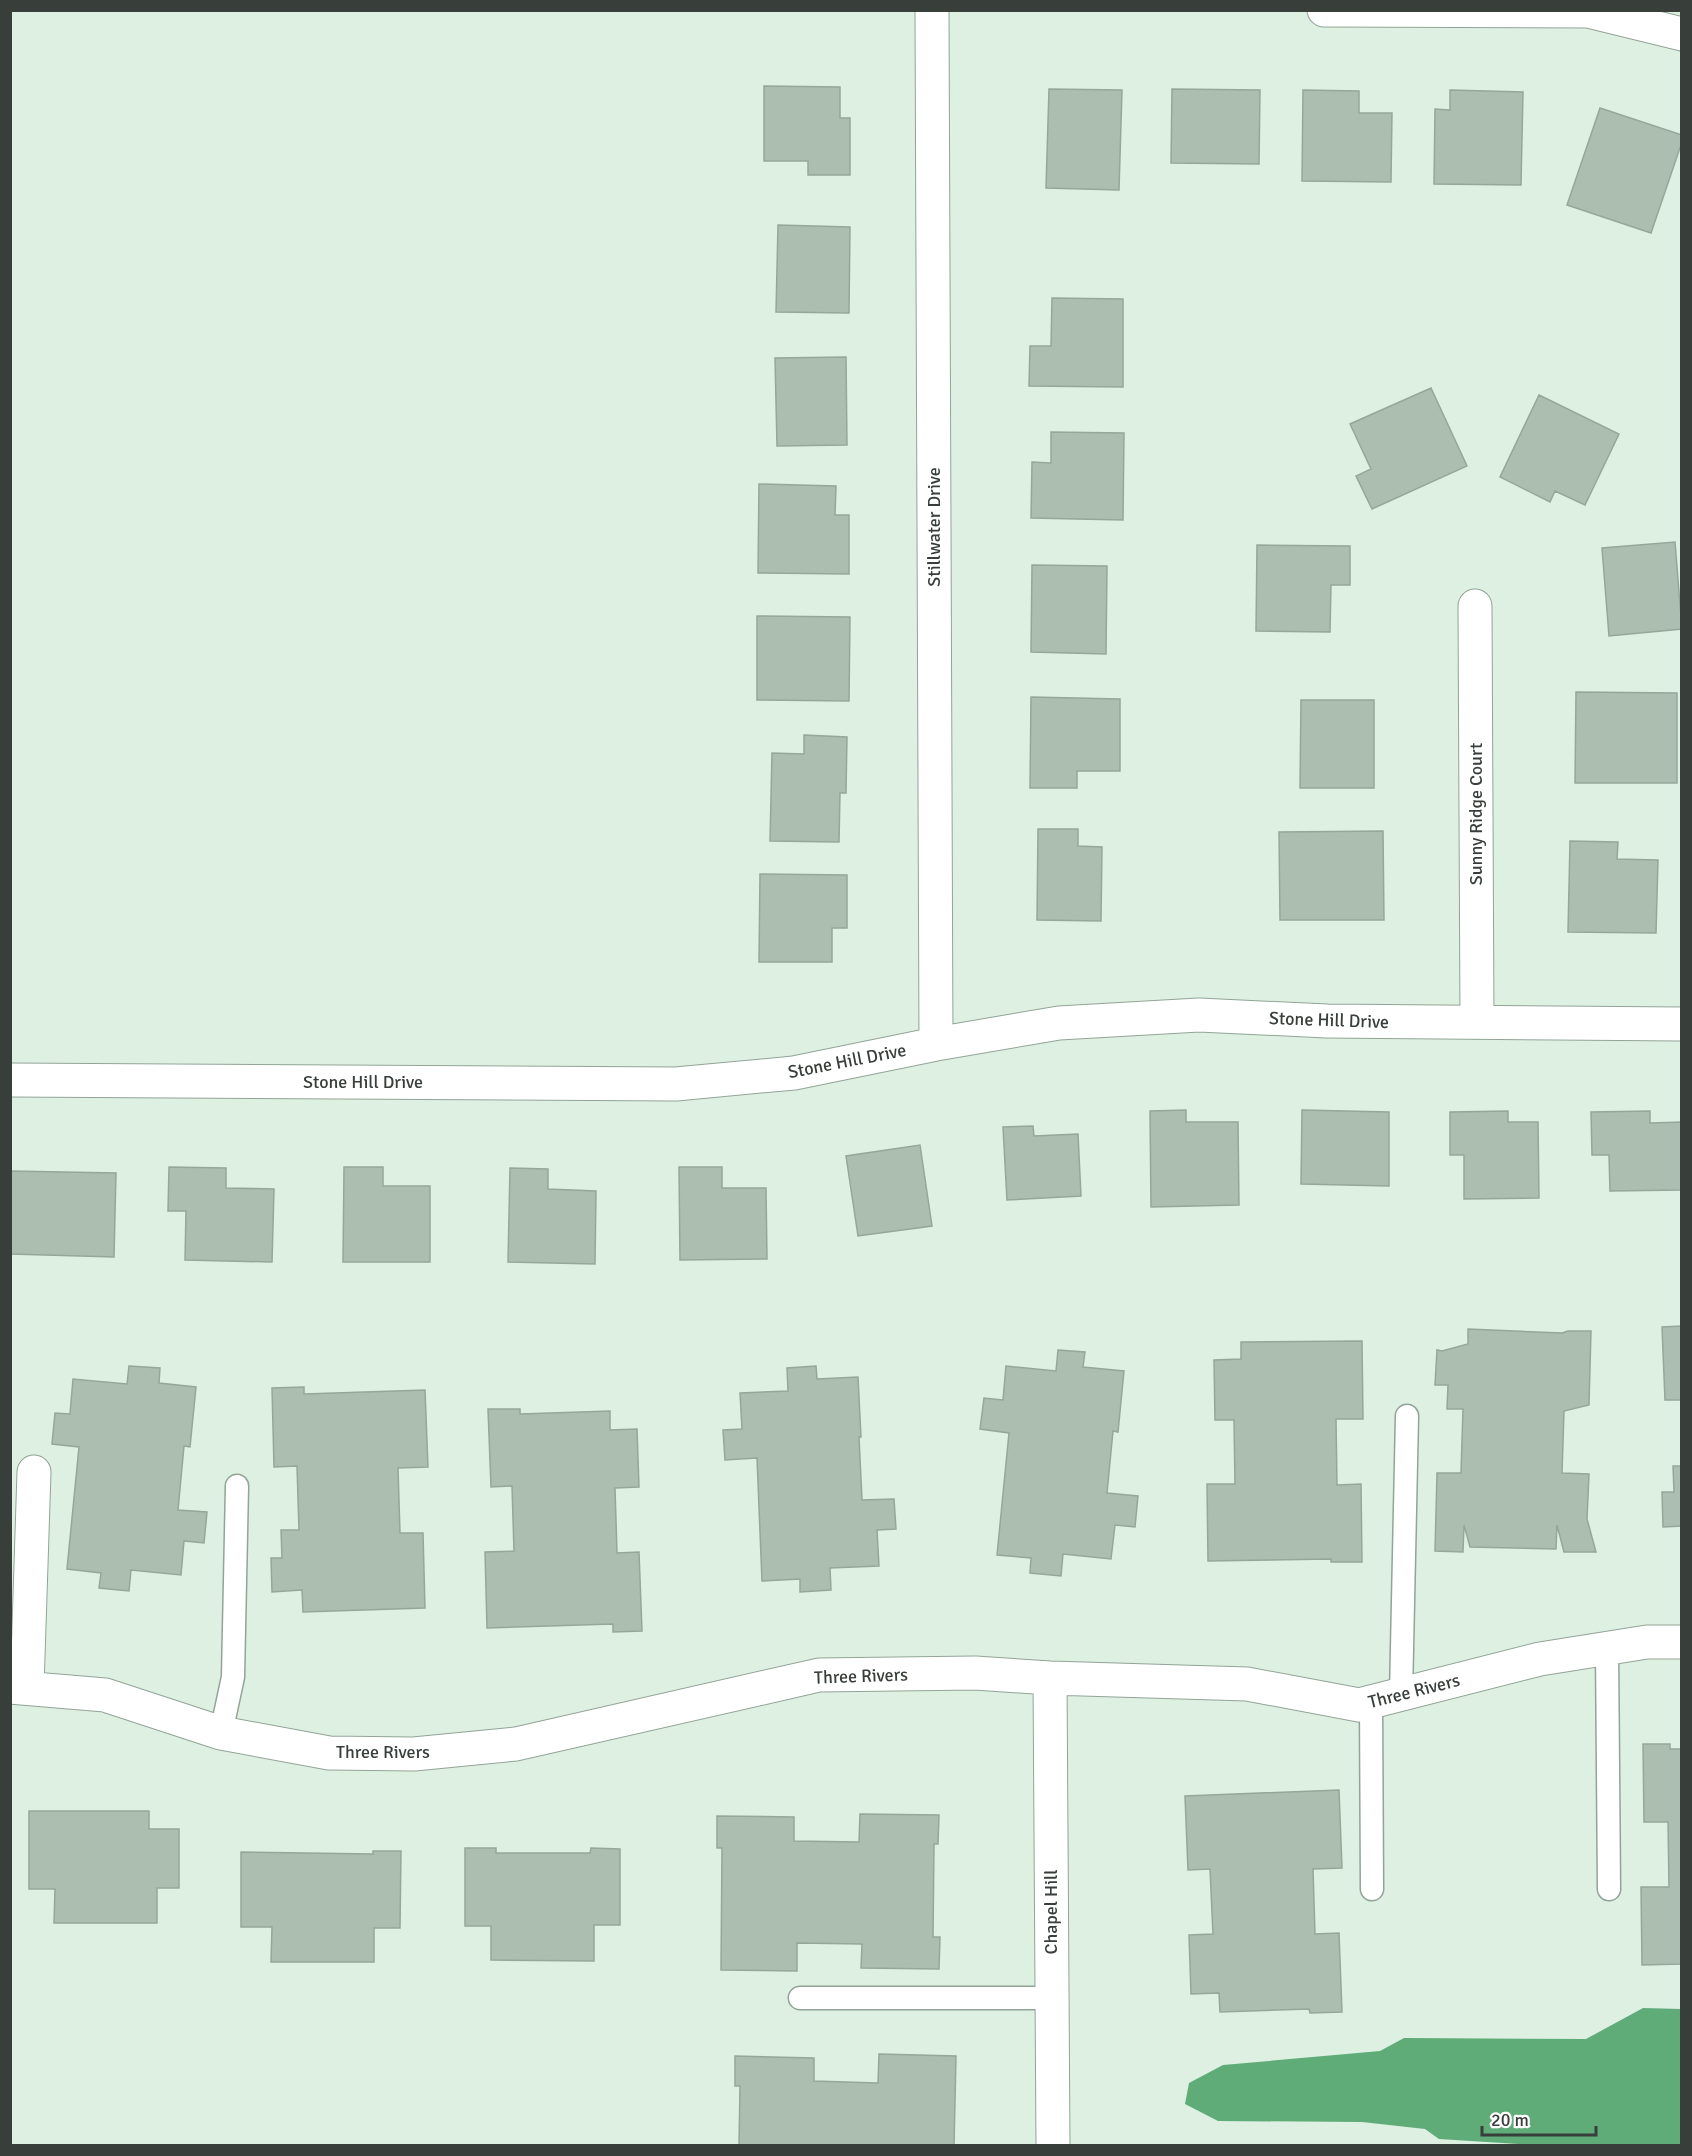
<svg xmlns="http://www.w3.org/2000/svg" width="1692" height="2156" viewBox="0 0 1692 2156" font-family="Signika,sans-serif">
  <rect width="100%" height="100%" fill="#ddf0e2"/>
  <path fill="#5fac79" d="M1643,2008L1681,2009V2145H1535L1439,2139L1425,2129L1362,2122L1218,2121L1185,2104L1189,2083L1223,2065L1380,2051L1404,2038L1586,2039Z"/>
  <path fill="#acbeb0" stroke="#95a79a" stroke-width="1.5" d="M764,86L840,87V118H850V175H808V161H764Z
    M1049,89L1122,90L1119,190L1046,188Z
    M1172,89L1260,90L1259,164L1171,163Z
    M1303,90L1359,91V113H1392L1391,182L1302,181Z
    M1450,90L1523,92L1521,185L1434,184L1435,109L1450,110Z
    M1600,108L1682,135V142L1651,233L1567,205Z
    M778,225L850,227L849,313L776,312Z
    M1052,298L1123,299V387L1029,386L1030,346H1051Z
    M846,357L847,445L777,446L775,358Z
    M1431,388L1467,466L1372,509L1356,476L1371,469L1350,424Z
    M1539,395L1619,434L1585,505L1555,491L1550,502L1500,477Z
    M1051,432L1124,433L1123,520L1031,518L1032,462L1051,463Z
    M759,484L836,486L835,515H849V574L758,573Z
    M1675,542L1682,629L1609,636L1602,548Z
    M1257,545L1350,546V585H1331L1330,632L1256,631Z
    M1032,565L1107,566L1106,654L1031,652Z
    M757,616L850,617L849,701L757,700Z
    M1576,692L1677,693V783H1575Z
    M1031,697L1120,699V771H1077V788H1030Z
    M1301,700H1374V788H1300Z
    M804,735L847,737L846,793H840L839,842L770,841L772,753L804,754Z
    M1038,829H1078V846L1102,847L1101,921L1037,920Z
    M1383,831L1384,920H1280L1279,832Z
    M1570,841L1618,842L1617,859L1658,860L1656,933L1568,932Z
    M760,874L847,875V928H832V962H759Z
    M1186,1110V1122H1238L1239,1205L1151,1207L1150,1111Z
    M1302,1110L1389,1112V1186L1301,1184Z
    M1508,1111V1122H1538L1539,1198L1464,1199V1155H1450V1112Z
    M1650,1111V1123L1682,1122V1190L1610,1191L1609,1155H1592L1591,1112Z
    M1033,1126L1034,1136L1078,1134L1081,1196L1007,1200L1003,1127Z
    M920,1145L932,1226L858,1236L846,1156Z
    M169,1167L226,1168V1188L274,1189L272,1262L185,1260L186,1211H168Z
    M344,1167H383V1186H430V1262H343Z
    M679,1167H722V1188H766L767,1259L680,1260Z
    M510,1168L548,1169V1189L596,1191L595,1264L508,1262Z
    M10,1171L116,1173L114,1257L10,1254Z
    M1682,1326V1400H1665L1662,1327Z
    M1468,1329L1562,1333L1568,1331H1591L1589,1405L1564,1411L1562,1473L1589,1474L1587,1519L1596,1552H1564L1557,1525L1556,1549L1470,1547L1464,1525L1463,1552L1435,1551L1437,1473H1461L1463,1409H1447L1448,1385H1435L1437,1350L1442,1351L1468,1344Z
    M1362,1341L1363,1419H1336L1337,1485L1361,1484L1362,1562H1331V1559L1208,1561L1207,1484H1235L1234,1420H1215L1214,1360L1241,1359V1342Z
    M1058,1350L1085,1352L1083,1367L1124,1371L1118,1432L1113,1431L1107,1493L1138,1496L1135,1527L1115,1525L1111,1559L1063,1554L1061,1576L1030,1573L1031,1558L997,1555L1009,1433L980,1429L984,1398L1003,1400L1006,1366L1056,1371Z
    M129,1366L160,1368L159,1383L196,1387L190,1447L184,1446L178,1510L207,1512L204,1543L184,1541L181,1575L131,1570L129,1591L99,1588L101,1573L67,1569L79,1447L52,1444L55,1413L70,1414L73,1379L127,1384Z
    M816,1366L817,1379L858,1377L861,1437H859L862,1500L894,1499L896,1529L877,1530L879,1566L830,1568L831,1590L800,1592V1579L762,1581L757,1458L725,1460L723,1430L742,1429L740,1393L788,1391L787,1368Z
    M304,1387V1394L425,1390L428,1467L398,1468L400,1533H423L425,1608L303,1612L302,1590L272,1592L271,1558H282L281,1530H299L297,1466L274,1467L272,1388Z
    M488,1409H520V1414L610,1411V1430L637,1429L639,1487L615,1488L617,1553L639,1552L642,1631L613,1632V1624L487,1628L485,1552L514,1551L512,1486L491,1487Z
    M1673,1466H1682V1526L1663,1527L1662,1492H1674Z
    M1643,1744H1670V1749H1682V1964L1642,1965L1641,1887H1669L1668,1822H1644Z
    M1339,1790L1342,1868L1313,1869L1315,1934L1339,1933L1342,2012L1310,2013L1309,2009L1220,2012L1219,1993L1191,1994L1189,1935L1213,1934L1210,1869L1188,1870L1185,1796Z
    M29,1811H149V1829H179V1888H157V1923H54L55,1889H29Z
    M860,1814L939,1815L938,1844H934L933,1937H940L939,1969L861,1968L862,1944L797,1943V1971L721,1970L722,1848H717V1816L794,1817V1841L859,1842Z
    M465,1848H496V1853H590L591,1848L620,1849V1925H594V1961L491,1960V1926H465Z
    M373,1851H401L400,1928H374V1962H271L272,1927H241V1852L373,1854Z
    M879,2054L956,2056L954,2146H739L740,2086H735V2056L814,2058V2081L878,2083Z"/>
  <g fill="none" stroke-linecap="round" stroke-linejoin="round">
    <g stroke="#92a497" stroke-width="25">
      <path id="service" d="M1607,1648L1609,1889
        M1401,1695L1407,1416
        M1371,1702L1372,1889
        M221,1733L233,1677L237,1486
        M800,1998H1052"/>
    </g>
    <g stroke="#92a497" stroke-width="35">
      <path id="minor" d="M932,10L936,1044
        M1324,10L1588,11L1682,34
        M1475,606L1477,1022
        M10,1080L676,1084L794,1073L936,1044L1059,1023L1199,1015L1327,1021L1682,1024
        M1050,1678L1053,2146
        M10,1687L105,1695L221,1733L329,1753L414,1754L516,1744L819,1675L975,1673L1050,1678L1247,1684L1359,1705L1540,1659L1647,1642H1682
        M27,1688L34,1472"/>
    </g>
    <use href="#service" stroke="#fff" stroke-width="22"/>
    <use href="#minor" stroke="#fff" stroke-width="33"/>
  </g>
  <g text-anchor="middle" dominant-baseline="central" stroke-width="4.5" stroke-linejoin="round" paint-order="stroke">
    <g font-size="18" fill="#383f3a" stroke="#fff">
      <text transform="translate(934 527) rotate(-90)">Stillwater Drive</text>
      <text transform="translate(1476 814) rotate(-90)">Sunny Ridge Court</text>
      <text transform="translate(1329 1020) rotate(2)">Stone Hill Drive</text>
      <text transform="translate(847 1061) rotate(-11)">Stone Hill Drive</text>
      <text x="363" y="1082">Stone Hill Drive</text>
      <text transform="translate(861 1676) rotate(-2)">Three Rivers</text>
      <text transform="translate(1414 1691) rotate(-14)">Three Rivers</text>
      <text x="383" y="1752">Three Rivers</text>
      <text transform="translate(1051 1912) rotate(-90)">Chapel Hill</text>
    </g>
  </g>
  <rect width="1692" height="2156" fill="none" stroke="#383f3a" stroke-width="24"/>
  <path d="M1482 2126v9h114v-9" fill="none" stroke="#383f3a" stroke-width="3"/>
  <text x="1491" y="2126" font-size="18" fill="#383f3a" stroke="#ffffff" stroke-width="4.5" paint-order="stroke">20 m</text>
</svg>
